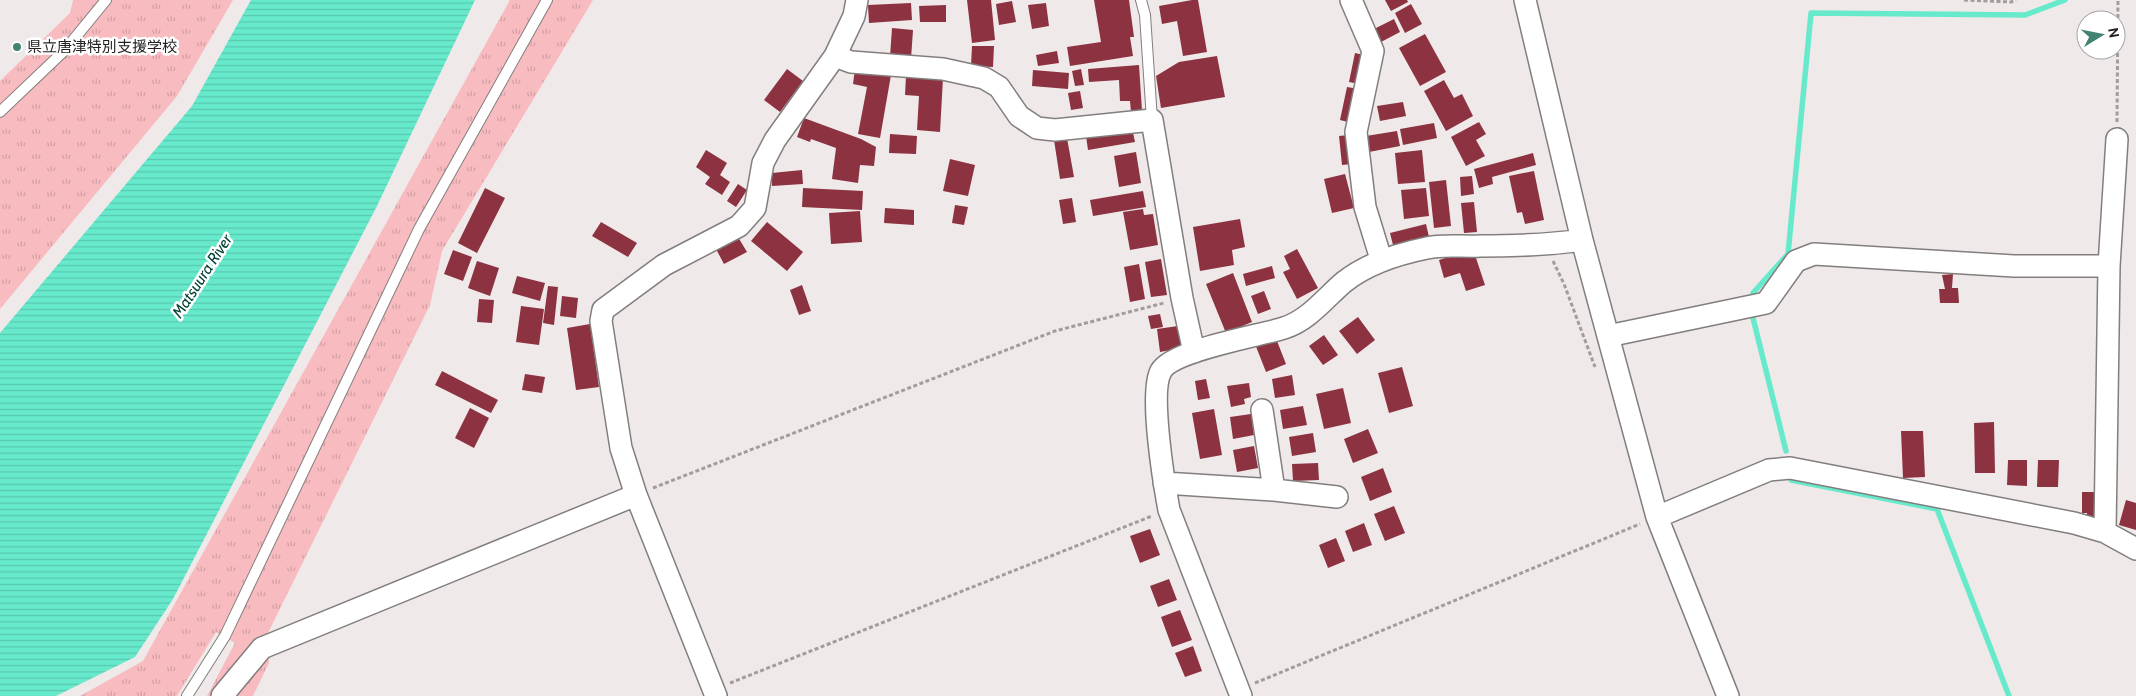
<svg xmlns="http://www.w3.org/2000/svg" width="2136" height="696" viewBox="0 0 2136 696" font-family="Cabin,'Noto Sans JP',sans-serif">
  <defs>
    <pattern id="grass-tufts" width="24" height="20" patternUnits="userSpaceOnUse" patternTransform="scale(1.25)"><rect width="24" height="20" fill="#f8bbbf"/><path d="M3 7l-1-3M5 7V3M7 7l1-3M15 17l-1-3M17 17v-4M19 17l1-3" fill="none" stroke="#d4a0a4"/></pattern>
    <pattern id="water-rules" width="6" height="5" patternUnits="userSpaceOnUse" patternTransform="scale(1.25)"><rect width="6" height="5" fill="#67eacc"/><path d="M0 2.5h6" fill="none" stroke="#59c8af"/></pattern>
  </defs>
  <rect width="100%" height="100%" fill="#efe9e9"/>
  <path fill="url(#grass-tufts)" d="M73,0H233L177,96L0,309V81L70,13Z
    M510,0H593L442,251L430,305L267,635L269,663L253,696H207L235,643L216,632L177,696H80L143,661Z"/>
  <path fill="url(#water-rules)" d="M251,0H475L376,208L173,599L135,657L56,696H0V333L192,106Z"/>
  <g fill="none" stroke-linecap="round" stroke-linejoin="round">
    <path stroke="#67eacc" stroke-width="5.5" d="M1753,293L1788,254L1811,13L2025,15L2065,0
      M1753,318L1786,451
      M1791,480L1937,509L2009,696"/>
  </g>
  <path fill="#8d3240" d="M967,0H991L995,40L972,43Z
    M1094,0H1129L1134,37H1130L1133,56L1070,66L1067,47L1101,42Z
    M1192,0H1198L1207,52L1183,56L1177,21L1162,24L1159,6Z
    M1385,0H1407L1408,2L1391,11Z
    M1012,1L1016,22L999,25L996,4Z
    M911,3L912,20L869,23L868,5Z
    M1046,3L1049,26L1032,29L1028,5Z
    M1411,4L1422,24L1405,33L1395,13Z
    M946,5V22H920L919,6Z
    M1394,19L1400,32L1381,42L1374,29Z
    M892,28L913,30L911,59L890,57Z
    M1425,34L1446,72L1420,86L1399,48Z
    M972,46H994L993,67L971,66Z
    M1057,51L1059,63L1038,66L1036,55Z
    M1355,53L1364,55L1359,84L1349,82Z
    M1217,56L1225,97L1161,108L1156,76L1179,62Z
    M1139,65L1142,111L1131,112L1130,101H1120L1119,80L1089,82L1088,69Z
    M787,69L803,81L780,112L764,100Z
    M855,69L891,75L880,138L858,134L867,87L853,84Z
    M1081,69L1084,85L1075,86L1072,71Z
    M1033,70L1069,73L1068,89L1032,86Z
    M906,76L943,78L940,132L917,130L919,96L905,95Z
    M1444,80L1454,98L1462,94L1473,116L1446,131L1424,91Z
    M1347,87L1359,89L1352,123L1340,120Z
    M1080,91L1083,108L1071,110L1068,93Z
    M1403,102L1406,116L1380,121L1377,106Z
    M804,118L861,139L876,147L874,166L860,165L858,183L832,179L836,148L811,139L810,142L797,137Z
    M1479,122L1486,134L1476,140L1485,156L1466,166L1451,137Z
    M1434,123L1437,138L1403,145L1400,129Z
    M1132,128L1135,142L1088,150L1086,136Z
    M1397,131L1400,146L1369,152L1366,136Z
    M890,134L917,136L916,154L889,153Z
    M1349,135L1352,164L1342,165L1339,136Z
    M1067,138L1074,177L1060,179L1054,140Z
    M706,150L727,163L720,175L730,182L722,195L705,184L710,177L696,167Z
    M1422,150L1425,182L1398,184L1395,153Z
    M1136,152L1141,183L1119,187L1114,156Z
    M1533,153L1536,165L1492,177L1493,184L1479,188L1474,169Z
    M950,159L975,165L968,196L943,191Z
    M802,170L803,184L772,186V173Z
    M1534,171L1544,220L1525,224L1522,212L1517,213L1509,176Z
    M1345,174L1354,208L1332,213L1324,179Z
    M1472,176L1474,194L1461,196L1460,177Z
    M1446,180L1451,226L1434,228L1429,182Z
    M738,184L747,190L736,207L727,201Z
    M485,188L505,198L477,253L458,243Z
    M803,188L863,191L862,210L802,207Z
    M1426,188L1429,216L1404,219L1401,190Z
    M1143,191L1146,207L1093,216L1090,200Z
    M1072,198L1076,222L1063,224L1059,200Z
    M1474,202L1477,232L1464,233L1461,203Z
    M955,205L968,207L964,225L952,223Z
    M885,208L914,210V225L884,223Z
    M1143,209L1144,215L1153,214L1158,245L1130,250L1123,212Z
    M860,211L862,242L831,244L829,213Z
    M1240,219L1245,247L1232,250L1234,265L1200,271L1193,227Z
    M601,222L637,243L628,257L592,236Z
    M767,222L803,252L787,271L751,241Z
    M1426,224L1429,237L1393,245L1390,233Z
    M738,237L747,252L724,264L716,249Z
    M1297,249L1318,288L1297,299L1283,272L1290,269L1284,256Z
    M453,250L472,257L463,281L444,274Z
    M1458,254L1475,255L1485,285L1466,291L1460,273L1444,278L1439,260Z
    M1161,259L1167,295L1151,297L1145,262Z
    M477,261L499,268L490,296L468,288Z
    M1139,264L1145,299L1130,302L1124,267Z
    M1272,266L1275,278L1246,286L1243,274Z
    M1233,273L1252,322L1226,333L1206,284Z
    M1953,274L1952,288H1958L1959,303H1940L1939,289H1945L1942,275Z
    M517,276L545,283L540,301L512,293Z
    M802,285L811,311L799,315L790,290Z
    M548,286L558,287L554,325L543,323Z
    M1264,291L1271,309L1258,314L1251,296Z
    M562,296L578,298L576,318L560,316Z
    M479,299L494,300L492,323L477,322Z
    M521,306L544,309L539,345L516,342Z
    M1160,314L1163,327L1151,329L1148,316Z
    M1358,317L1375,340L1357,354L1339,331Z
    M590,324L599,387L576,390L567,328Z
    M1178,326L1182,348L1160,352L1157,329Z
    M1324,335L1338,355L1323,365L1309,346Z
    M1275,336L1286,364L1266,372L1255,344Z
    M1402,367L1413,406L1389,413L1378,373Z
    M442,371L498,400L491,413L435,385Z
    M525,374L545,377L542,393L522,390Z
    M1292,375L1295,395L1275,398L1272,379Z
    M1206,379L1210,398L1198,400L1195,381Z
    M1249,383L1251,397L1244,399L1245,404L1231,407L1227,386Z
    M1343,388L1351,423L1324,429L1316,394Z
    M1303,406L1307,425L1283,429L1280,410Z
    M470,408L489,418L474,448L455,438Z
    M1214,409L1222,455L1200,459L1192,413Z
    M1251,414L1254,435L1233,439L1230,417Z
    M1994,422L1995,473H1975L1974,423Z
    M1368,429L1378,453L1353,463L1344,439Z
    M1901,431H1923L1925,477L1903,478Z
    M1313,433L1316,452L1292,456L1289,437Z
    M1254,446L1258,468L1237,472L1233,450Z
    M2008,460H2027V486L2007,485Z
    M2038,460H2059L2058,487H2037Z
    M1318,463L1319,480L1293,481L1292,464Z
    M1383,468L1392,492L1370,501L1361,477Z
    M2082,492H2099V519H2087V513H2082Z
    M2126,500L2136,503V530L2119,525Z
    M1394,506L1405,533L1385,541L1374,514Z
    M1364,523L1372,545L1353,552L1345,531Z
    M1150,529L1160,555L1140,563L1130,536Z
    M1336,538L1345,561L1328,568L1319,545Z
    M1169,579L1177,600L1158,607L1150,586Z
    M1180,610L1192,640L1172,647L1161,617Z
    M1193,646L1202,671L1185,677L1175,653Z"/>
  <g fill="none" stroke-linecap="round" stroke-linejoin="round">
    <g stroke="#837e7e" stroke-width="12">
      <path id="lane" d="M1141,0L1145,15L1152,120
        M0,112L65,50L106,0
        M187,696L225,636L419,229L547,0"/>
    </g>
    <g stroke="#837e7e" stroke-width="24">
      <path id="street" d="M1351,0L1373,51L1356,132L1365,207L1381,259
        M1525,0L1582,240L1657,517L1728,696
        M835,56L851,62L943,69L984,78L999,87L1019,116L1037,128L1055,130L1152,120L1182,298L1194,352
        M1608,336L1766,303L1796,261L1814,254L2014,266H2109
        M1262,410L1274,490
        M1164,483L1274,490L1337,497
        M1657,517L1769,470L1790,468L2074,523L2105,532L2136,549
        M2105,532L2109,266L2117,139
        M222,696L262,648L636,495
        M716,696L636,495L621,448L601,321L603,310L664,265L739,226L755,208L763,163L775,140L835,56L854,16L857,0
        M1241,696L1169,510C1164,483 1149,392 1161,371C1173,350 1259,336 1284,328C1309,320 1325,298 1344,282C1368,263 1397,254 1427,248C1443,244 1463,247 1480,246C1514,246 1548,245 1582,240"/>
    </g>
    <path stroke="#a29d9d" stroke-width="3" stroke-dasharray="4 2.5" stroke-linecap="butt" d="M1964,0L2011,2L2016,0
      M2117,122L2118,0
      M1553,261L1564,284L1595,367
      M653,488L1055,331L1164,303
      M730,683L1152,516
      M1255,683L1640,524"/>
    <use href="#lane" stroke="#fff" stroke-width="10"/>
    <use href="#street" stroke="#fff" stroke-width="21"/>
  </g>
  <circle fill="#428373" stroke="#fff" stroke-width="2" cx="17" cy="47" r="5"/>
  <g text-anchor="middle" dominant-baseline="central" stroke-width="5" stroke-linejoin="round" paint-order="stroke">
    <g font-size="15" fill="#232121" stroke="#fff" text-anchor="start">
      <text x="27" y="47">県立唐津特別支援学校</text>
    </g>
    <g font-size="16" font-style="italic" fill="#044337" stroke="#fff">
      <text transform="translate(202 276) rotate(-57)">Matsuura River</text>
    </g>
  </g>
  <g transform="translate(2101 35) rotate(80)"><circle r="24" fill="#ffffff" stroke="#a7a6a6"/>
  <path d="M0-4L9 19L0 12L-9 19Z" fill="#428373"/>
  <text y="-8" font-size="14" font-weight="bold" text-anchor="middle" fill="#232121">N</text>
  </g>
</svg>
